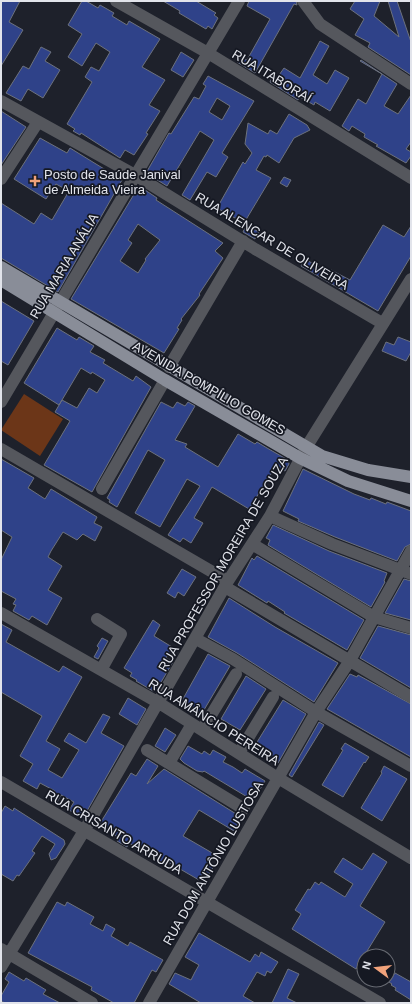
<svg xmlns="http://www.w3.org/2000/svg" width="412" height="1004" viewBox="0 0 412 1004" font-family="Helvetica,sans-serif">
  <rect width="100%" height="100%" fill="#1e212b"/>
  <path fill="#6c3618" d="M24,394L63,419L40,456L1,430Z"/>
  <path fill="#2f4289" stroke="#6c717d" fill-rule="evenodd" d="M1,1H20L9,22L23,30L1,66Z
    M82,1H86L98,8L100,5L114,13L112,16L127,25L129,21L160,39L142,67L165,80L149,105L160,111L146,133L148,134L134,155L125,150L120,158L81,133L80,135L73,131L75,129L67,124L92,82L85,77L91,67L99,71L110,52L96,43L82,66L68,57L82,34L68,25Z
    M163,1H196L216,13L214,15L218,18L212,29L208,26L206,29L179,13L180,11Z
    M249,1H296L297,5L294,4L255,73L237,62L241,57L247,60L270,19L247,6Z
    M355,1H380L374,16L399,37L388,1H397L411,42V75L368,47L370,43L355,35L364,19L350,9Z
    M320,41L329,46L313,75L327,84L335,70L349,78L330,111L315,102L314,105L300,97L298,100L270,82L273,76L277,78L284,68L300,78Z
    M41,47L51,52L45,61L60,70L43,98L28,89L21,101L6,93L23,66L29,69Z
    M181,52L194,60L183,77L171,70Z
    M361,60L397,84L384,106L398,114L411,95V142L406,149L411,152V156L406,163L376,146L378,145L364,137L365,134L352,126L349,131L342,126L358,99L366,104L382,74L360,61Z
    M208,76L254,101L222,153L228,157L216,177L207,172L190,200L182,195L214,140L200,131L167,186L146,173L169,133L171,134L194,97L199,99L206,86L203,84ZM217,98L230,106L222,120L209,112Z
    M1,111L26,127L1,165Z
    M289,114L307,125L310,130L294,138L279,163L267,155L266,157L264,156L256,170L271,178L244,223L217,208L243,162L245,164L252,153L245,144L248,123L268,134L270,130L277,134Z
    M40,138L67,153L70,148L122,180L58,292L1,258V203L34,224L41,213L52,220L69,191L56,184L46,199L14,179Z
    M284,177L291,180L287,187L280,183Z
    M139,186L157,198L156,200L223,243L215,251L223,258L199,294L200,295L181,319L182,320L177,328L179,329L164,353L71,299ZM138,224L160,240L145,259L146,260L138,273L120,261L132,243L128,240Z
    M246,225L259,232L255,239L243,232Z
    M383,225L404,237L411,226V256L378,311L301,266L305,259L329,273L331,270L350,280Z
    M1,301L34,321L8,365L1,361Z
    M57,328L77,340L79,337L94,346L90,352L105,360L103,363L133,381L136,376L151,387L92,492L44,465L70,421L55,412L62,400L77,408L89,388L97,393L105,380L92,372L91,374L81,368L59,405L24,383Z
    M398,337L411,342V352L406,361L382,351L386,342L394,345Z
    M161,402L173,408L177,402L185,406L188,402L195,406L175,440L187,444L185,447L218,467L238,434L255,444L257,442L267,448L288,460L289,464L285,471L276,466L249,509L212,487L194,518L203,523L191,543L183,538L180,542L168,535L200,486L187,479L160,527L135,513L165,460L148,450L117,507L109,502L110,500L107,498Z
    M1,459L34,478L28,488L45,499L51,489L97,517L94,523L102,527L95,541L83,534L77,540L63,532L51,551L48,557L62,566L48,590L62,598L47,625L32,616L29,620L13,611L16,605L13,604L16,599L1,591V560L12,537L1,530Z
    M303,469L354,494L370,500L371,498L386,504L387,502L411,511V544L405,547L397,561L335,537L298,521L299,519L283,511Z
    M273,525L329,551L387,573L384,581L385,582L371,607L268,545L270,540L266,538Z
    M257,556L364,620L347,650L284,613L285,612L268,601L267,603L238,585L252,558L254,560Z
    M182,569L196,577L184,596L178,592L175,598L167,593Z
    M404,579L411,581V620L385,613Z
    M229,598L275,627L338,663L314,702L237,653L208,637Z
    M153,620L160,625L154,636L172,647L166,658L173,662L157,689L153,691L136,681L137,680L130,676L132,673L124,668Z
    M1,624L12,630L6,642L59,672L63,666L82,677L46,741L60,749L48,770L62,778L79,750L64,741L69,733L86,743L103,714L110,717L101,733L124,746L83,818L69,810L74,802L61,795L57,802L50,799L55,791L40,783L37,789L23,781L33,764L20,756L42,716L1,692Z
    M378,626L411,635V688L360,658Z
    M102,638L108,641L98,659L94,657L99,648L97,646Z
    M208,654L230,666L201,715L194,712L195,708L193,707L190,712L179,706Z
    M350,674L357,677L358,675L411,704V757L327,709Z
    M246,676L266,689L240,730L221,719Z
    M128,698L146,709L137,725L119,714Z
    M283,700L306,714L278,763L255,750L254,747Z
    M319,722L324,725L292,777L289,775Z
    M165,728L176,735L165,752L155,746Z
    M345,743L369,757L365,763L364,762L343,797L322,785L343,750L341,749Z
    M188,746L202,754L204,751L210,755L213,750L226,757L223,762L233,767L242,773L245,769L265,781L257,794L253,798L250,796L249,798L204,771L203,772L197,771L184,763L180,759Z
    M147,759L158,766L147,784L164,769L241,817L234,831L199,810L183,836L214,854L209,863L214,866L209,874L204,871L199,880L168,862L166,865L129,843L127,847L117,841L119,838L99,825L131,773L136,776Z
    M384,766L407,779L382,821L361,808L382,773L381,772Z
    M5,806L13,811L14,808L64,840L65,844L56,858L51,860L49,854L55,844L42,836L32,851L35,853L19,876L17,875L13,881L1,874V813Z
    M373,853L387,862L360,906L385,922L356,969L292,929L301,914L295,910L308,889L310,890L315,882L319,885L321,882L345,897L353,884L334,872L343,858L362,870Z
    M57,902L65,906L67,902L94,917L90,924L103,931L106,924L115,929L111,936L128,946L130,942L163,960L156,972L152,970L134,1003H114L91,990L92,987L28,953Z
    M199,933L250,962L255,954L259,957L261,952L278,962L271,973L267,971L265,976L257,972L243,996L255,1003H201L169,984L175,973L191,980L195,972L199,965L185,957Z
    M288,969L299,974L287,998L297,1003H272Z
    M9,972L24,981L26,978L46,990L43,994L60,1003H5L1,1001V996L9,982L5,979Z
    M395,973L411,982V1000L395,990L396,988L391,985L392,984L389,982Z"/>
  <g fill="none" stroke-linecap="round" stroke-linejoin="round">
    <path stroke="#55575d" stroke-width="12" d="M116,1L208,53L411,178
      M303,1L320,24L411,84
      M1,101L135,175L255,249L382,323
      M1,179L38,122
      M169,367L243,241
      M1,402L239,1
      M1,449L228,581
      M102,489L165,380
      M270,516L332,544L411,574
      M252,544L374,617L411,628
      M225,587L411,697
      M1,613L159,703L278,778L411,858
      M97,619L121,634L101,670
      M196,639L233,659L316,712L411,766
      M202,730L236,674
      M147,750L244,809
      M239,753L273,697
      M169,763L192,724
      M1,782L380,1003
      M1,949L92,1003
      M1,967L84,831L228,581L270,516L307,446L411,279
      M149,1003L316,712L349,662L411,551"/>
    <path stroke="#898d98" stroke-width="12" d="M1,267L322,456L368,470L411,477
      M1,280L165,380L300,458L348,481L411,501"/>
  </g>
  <path fill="#f1a27b" stroke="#151822" stroke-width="1.5" d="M33 175h4v4h4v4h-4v4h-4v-4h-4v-4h4z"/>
  <g text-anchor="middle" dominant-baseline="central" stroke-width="3.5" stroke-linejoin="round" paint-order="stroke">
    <g font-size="13" fill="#e2e4eb" stroke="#151822">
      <text transform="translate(272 76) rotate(31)">RUA ITABORAÍ</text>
      <text transform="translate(272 241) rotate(31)">RUA ALENCAR DE OLIVEIRA</text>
      <text transform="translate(64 266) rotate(-59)">RUA MARIA ANÁLIA</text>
      <text transform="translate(209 388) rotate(30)">AVENIDA POMPÍLIO GOMES</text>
      <text transform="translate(223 564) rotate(-60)">RUA PROFESSOR MOREIRA DE SOUZA</text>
      <text transform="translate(214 722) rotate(32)">RUA AMÂNCIO PEREIRA</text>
      <text transform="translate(114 832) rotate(30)">RUA CRISANTO ARRUDA</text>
      <text transform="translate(213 863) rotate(-60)">RUA DOM ANTÔNIO LUSTOSA</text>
    </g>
    <g font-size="13" fill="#e2e4eb" stroke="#151822" text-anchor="start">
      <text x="44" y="174">Posto de Saúde Janival<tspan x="44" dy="15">de Almeida Vieira</tspan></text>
    </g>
  </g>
  <rect width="412" height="1004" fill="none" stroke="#e2e4eb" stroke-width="4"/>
  <g transform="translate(376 968) rotate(285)"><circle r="19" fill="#151822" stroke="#676a72"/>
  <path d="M0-3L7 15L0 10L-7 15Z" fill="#f1a27b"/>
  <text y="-6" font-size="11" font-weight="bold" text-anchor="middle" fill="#e2e4eb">N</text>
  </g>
</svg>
